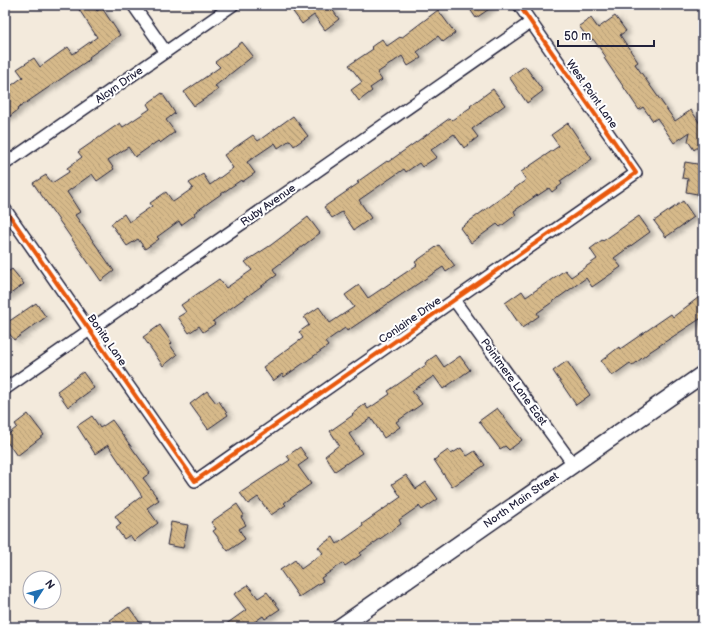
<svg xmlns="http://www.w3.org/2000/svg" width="708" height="632" viewBox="0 0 708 632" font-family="'Balsamiq Sans',sans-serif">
  <defs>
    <pattern id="building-back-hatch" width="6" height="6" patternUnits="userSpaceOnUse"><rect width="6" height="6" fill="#d6b98a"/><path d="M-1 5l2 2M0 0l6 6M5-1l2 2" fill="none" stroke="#b79f78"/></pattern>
    <filter id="shadow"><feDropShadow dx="4.5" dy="2.5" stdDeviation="2" flood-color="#0004"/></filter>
  </defs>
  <rect width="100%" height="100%" fill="#f3eadc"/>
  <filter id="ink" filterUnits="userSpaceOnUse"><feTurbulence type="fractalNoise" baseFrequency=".025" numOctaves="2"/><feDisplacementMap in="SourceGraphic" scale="8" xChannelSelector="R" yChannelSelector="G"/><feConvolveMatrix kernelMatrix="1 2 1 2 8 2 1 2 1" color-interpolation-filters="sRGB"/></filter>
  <g filter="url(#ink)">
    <path fill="url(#building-back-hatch)" stroke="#22223b" filter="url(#shadow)" d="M76,5H93L97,11L102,8L120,35L89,57L90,59L17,109L18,110L5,120V90L23,77L17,69L34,58L40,67L68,47L73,54L97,37Z
      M288,5H329L339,19L325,30L314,15L302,24Z
      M467,5H495L476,18Z
      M438,10L455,33L443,42L438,36L417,52L421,58L408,66L402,56L377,73L382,80L370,88L372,91L359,101L351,90L362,82L349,65L373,49L371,47L382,39L387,46L400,37L401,38Z
      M615,16L626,31L620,35L638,62L635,64L675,121L691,110L703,128V143L694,150L688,141L690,132L674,143L657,118L653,121L643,107L639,110L604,58L606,57L593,39L590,41L579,26L591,18L598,28Z
      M242,42L253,56L215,86L218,90L194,106L184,92L220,67L215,62Z
      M525,66L543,91L527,103L509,77Z
      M493,89L505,105L472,129L478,137L464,148L454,134L431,150L437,157L422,167L419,163L406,172L404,169L359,200L371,218L354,230L342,212L332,218L324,207L359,183L357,182L387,161L388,162L450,118L452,120L471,107L470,106Z
      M162,93L175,113L166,120L175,132L160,143L158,141L135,157L128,147L108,160L114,169L97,181L92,174L67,192L80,212L75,215L114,271L101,281L33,183L46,175L52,183L69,172L67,168L82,157L78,152L120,123L123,127L150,109L147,104Z
      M293,116L308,136L294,146L290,140L278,148L275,143L247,162L255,173L242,182L241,180L194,213L195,215L181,225L179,221L157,237L159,239L145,249L138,239L127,246L111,224L124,214L129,222L152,206L150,203L166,192L173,202L193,188L189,183L203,174L210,185L233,168L224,155L253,135L258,141Z
      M568,123L592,159L560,181L562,184L552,192L549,188L537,196V195L514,211L516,215L500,227L497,224L471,243L460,228L526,180L521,172L559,146L551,135Z
      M685,162L703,165V195L686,192L688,179L682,178Z
      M683,201L694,217L666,237L654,221Z
      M639,216L650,232L614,258L621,267L592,287L586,278L537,313L539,316L522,328L505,303L522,291L526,297L565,270L571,277L597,259L590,249L602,240L603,241Z
      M308,217L320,233L273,269L277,275L213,321L215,324L203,332L199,326L189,333L178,317L186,312L181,305L219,279L226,288L252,270L245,262L271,245Z
      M439,245L455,266L446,272L443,267L347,331L345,328L325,342L328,346L284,377L282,374L273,381L263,367L303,338L299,332L309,325L304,317L319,307L330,323L354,307L345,295L359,285L368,298L417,265L415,262Z
      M12,269L24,284L5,298V274Z
      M703,294V317L651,351L632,366L630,363L612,376L601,361L619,347L620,349L671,314L673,317Z
      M36,303L46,317L14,340L5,328V324Z
      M160,325L172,343L170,345L177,355L163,366L143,337Z
      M436,355L444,367L460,356L470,370L443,389L434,376L412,391L422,404L396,422L400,427L384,438L371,418L349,434L362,453L335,471L325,456L339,445L330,431L353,415L352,414L365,404L368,409L390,394L388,391L426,365L425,363Z
      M567,361L590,395L576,405L553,371Z
      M83,372L94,388L68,407L57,391Z
      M207,391L216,403L219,401L228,415L208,429L190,404Z
      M497,408L522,440L509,450L505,446L500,449L479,421Z
      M28,414L44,435L17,456L5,439V437L17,427L15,424Z
      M92,416L100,428L112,420L150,473L143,478L159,500L147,508L158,523L134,541L130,535L124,539L116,528L121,524L115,516L142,496L108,445L95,454L77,426Z
      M300,447L308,459L298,466L311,484L284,503L286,505L271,515L258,497L248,504L240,493L290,460L287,456Z
      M461,448L467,456L475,451L485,465L452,487L434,460L448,450L451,454Z
      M406,475L416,489L426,482L438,499L422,510L419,506L399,520L401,524L360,553L361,555L345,566L343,563L321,578L323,581L299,597L280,570L295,560L301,569L323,553L318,547L333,537L337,544L363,526L362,524L401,497L392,484Z
      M237,504L244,515L241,517L246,525L239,529L245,539L228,551L213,531L216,529L211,522Z
      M171,522L188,525L183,548L167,545Z
      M248,585L258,598L267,592L280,609L265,619L263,616L247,627H222L246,610L234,594Z
      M129,607L143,627H115L110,620Z"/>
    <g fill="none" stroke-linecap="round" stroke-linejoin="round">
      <g stroke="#22223b" stroke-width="14">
        <path id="minor" d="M133,5L166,52
          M5,164L233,5
          M5,209L195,481L636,173L519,5
          M454,300L573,464
          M5,389L531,22"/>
      </g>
      <g stroke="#22223b" stroke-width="19">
        <path id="secondary" d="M340,627L703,374"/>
      </g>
      <use href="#minor" stroke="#fff" stroke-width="11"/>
      <use href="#secondary" stroke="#fff" stroke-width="16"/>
      <g stroke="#fff" stroke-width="6">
        <path id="cycleway" d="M5,209L195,481L636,173L519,5"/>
      </g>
      <use href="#cycleway" stroke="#e8590c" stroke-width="4"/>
    </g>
  </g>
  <g text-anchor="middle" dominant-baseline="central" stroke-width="4" stroke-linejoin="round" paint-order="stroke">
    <g font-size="11" fill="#22223b" stroke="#fff">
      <text transform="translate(119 85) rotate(-35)">Alcyn Drive</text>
      <text transform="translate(592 94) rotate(55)">West Point Lane</text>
      <text transform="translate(268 205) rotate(-35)">Ruby Avenue</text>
      <text transform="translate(410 320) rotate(-35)">Conlaine Drive</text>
      <text transform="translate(107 340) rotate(55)">Bonita Lane</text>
      <text transform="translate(514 382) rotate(54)">Pointmere Lane East</text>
      <text transform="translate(521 500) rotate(-35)">North Main Street</text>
    </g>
  </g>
  <rect width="708" height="632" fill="none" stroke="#fff" stroke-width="20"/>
  <rect x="10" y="10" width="688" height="612" fill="none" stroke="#22223b" stroke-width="1.5" filter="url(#ink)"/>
  <g transform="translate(42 590) rotate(54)"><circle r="19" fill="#ffffff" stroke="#a7a7b1"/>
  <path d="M0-3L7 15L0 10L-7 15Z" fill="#1f6fb2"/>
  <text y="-6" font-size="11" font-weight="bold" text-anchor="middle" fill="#22223b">N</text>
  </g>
  <path d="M558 40v6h96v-6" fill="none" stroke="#22223b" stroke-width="2"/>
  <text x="564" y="40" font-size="12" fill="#22223b" stroke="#ffffff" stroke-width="3" paint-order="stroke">50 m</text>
</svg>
